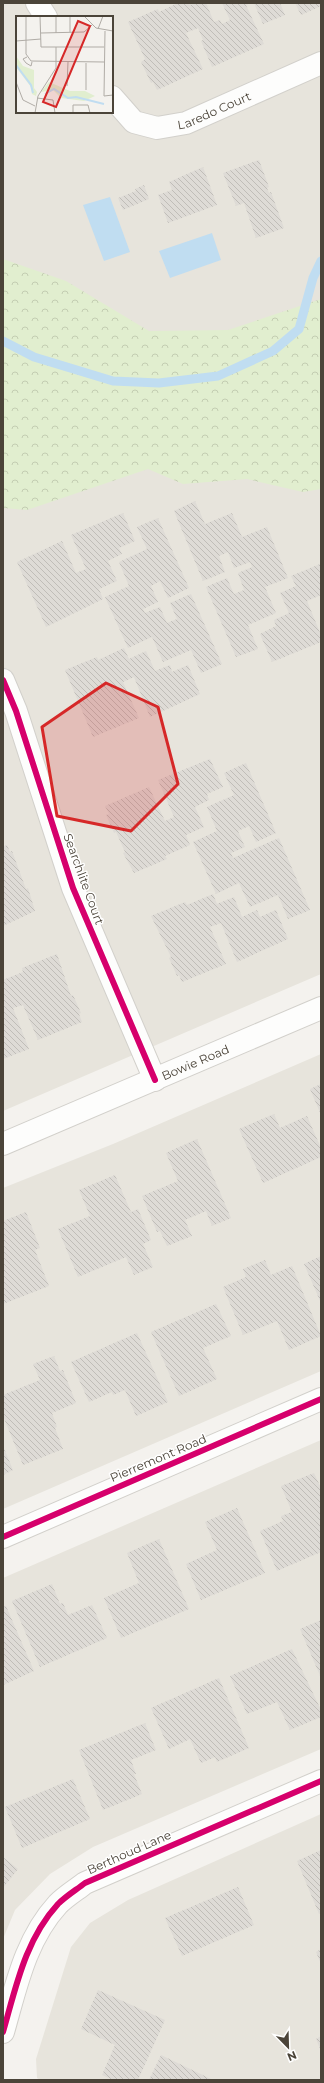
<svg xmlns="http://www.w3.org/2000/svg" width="324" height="2083" viewBox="0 0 324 2083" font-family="Montserrat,sans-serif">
  <defs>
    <pattern id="forest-crowns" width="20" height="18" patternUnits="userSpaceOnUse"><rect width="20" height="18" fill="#e1eecf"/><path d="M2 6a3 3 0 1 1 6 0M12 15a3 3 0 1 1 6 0" fill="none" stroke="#c3cdb2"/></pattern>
    <pattern id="building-back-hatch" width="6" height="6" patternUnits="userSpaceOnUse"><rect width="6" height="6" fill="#dedbd6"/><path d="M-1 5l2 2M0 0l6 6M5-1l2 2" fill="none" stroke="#c0bdb8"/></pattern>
  </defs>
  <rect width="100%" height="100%" fill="#f4f2ee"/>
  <path fill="#e7e4dc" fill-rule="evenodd" d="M3,3H321V974L3,1111ZM17,17H112V112H17Z
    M321,1054V1371L3,1509V1188L113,1144Z
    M321,1440V1749L93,1847L50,1874L15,1910L3,1939V1578Z
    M321,1814V2080H40L37,2078L36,2059L71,1947L90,1923L128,1900Z"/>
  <path fill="url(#forest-crowns)" d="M3,259L66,281L149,331L228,330L321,299V489L303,492L247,479L183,484L148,469L27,510L3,508Z"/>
  <path fill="#c0ddf1" d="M110,197L130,252L104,261L83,205Z
    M212,233L221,260L170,278L159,251Z"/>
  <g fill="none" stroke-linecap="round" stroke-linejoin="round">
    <path stroke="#c0ddf1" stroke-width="9" d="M3,341L34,357L113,381L159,383L218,376L273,351L299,329L313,278L321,261"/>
  </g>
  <path fill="url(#building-back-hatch)" d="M178,3H189L190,5L194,3H206L214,22L220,20L222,24L230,20L222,3H251L246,5L264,44L212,67L201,41L203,40L198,28L186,33L203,69L157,90L153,82L151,83L141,62L145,59L128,22L158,9L159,12Z
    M254,3H280L285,15L263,24Z
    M295,3H321V6L301,15Z
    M259,160L269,187L267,188L269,193L271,192L284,228L256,238L244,203L236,206L223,173Z
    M203,167L217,205L168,223L158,195L172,190L169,182Z
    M144,185L149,199L123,210L118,198L136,191L135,189Z
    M195,501L205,524L232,513L242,537L267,527L288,578L265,587L276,613L248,625L258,649L236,657L206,587L227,578L234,594L244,590L238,573L252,567L250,562L234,568L228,552L219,556L225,572L203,581L174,511Z
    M123,513L135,541L119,548L122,554L108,561L117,581L99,589L103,599L46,627L17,562L62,541L76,573L86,569L71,535Z
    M158,518L189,588L168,598L160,581L151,586L158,602L143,609L145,613L160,607L167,623L177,619L170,603L191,594L222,664L201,673L191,650L163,662L152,637L128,648L105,597L129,586L119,562L147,549L137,527Z
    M320,564L321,595L307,601L321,635V642L272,662L260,634L276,626L274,620L289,613L280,593L296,586L291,576Z
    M124,648L129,659L146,651L155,671L170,665L172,672L188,665L200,694L150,717L134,677L123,682L139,718L93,737L65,670L97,657L98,660Z
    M210,759L223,787L207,794L209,800L195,807L204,827L186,835L190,845L165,856L167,859L134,873L123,853L125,852L116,832L114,833L106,815L109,814L105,806L149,787L165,821L174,817L158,780Z
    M246,763L276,833L256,842L249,826L238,831L245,847L231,853L233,858L279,838L310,910L288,919L278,895L250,907L239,883L216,894L193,842L217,831L207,807L234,795L224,773Z
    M7,845L10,852L12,851L26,889L28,888L35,911L3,926V847Z
    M213,894L217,904L234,897L242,917L257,910L260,917L276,910L288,939L237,962L221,923L210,927L226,964L182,982L179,975L177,976L169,958L171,957L151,916L185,902L187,905Z
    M57,954L71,996L73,995L81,1013L79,1014L82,1022L38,1040L23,1005L13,1008L29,1049L3,1059V980L23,972L22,968Z
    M321,1084V1115L310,1089Z
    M274,1114L280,1128L307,1116L321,1148V1157L263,1183L239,1129Z
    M197,1139L231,1218L212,1226L206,1211L185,1220L192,1236L167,1246L160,1231L157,1232L142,1196L178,1181L166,1153Z
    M115,1175L131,1212L138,1209L151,1240L143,1244L153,1267L134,1275L126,1257L78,1277L58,1229L90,1216L79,1190Z
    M26,1212L40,1248L35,1250L49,1286L3,1304V1221Z
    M321,1256V1303L304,1264Z
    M265,1260L271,1275L292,1266L321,1336L289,1350L277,1321L243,1335L223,1287L246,1277L243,1269Z
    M216,1304L231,1336L203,1348L217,1379L179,1396L151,1332Z
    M137,1333L168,1402L136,1416L125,1390L113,1395L112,1392L89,1402L71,1362Z
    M54,1356L60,1371L63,1370L76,1403L52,1413L57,1427L55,1428L63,1449L23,1465L3,1416V1395L40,1380L33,1364Z
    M3,1446L13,1470L3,1475Z
    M314,1473L321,1488V1552L277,1571L260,1531L283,1521L281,1516L292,1512L281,1486Z
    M237,1508L265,1573L201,1600L186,1564L217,1550L205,1522Z
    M159,1539L189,1609L121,1638L104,1598L139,1583L127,1553Z
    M52,1584L60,1604L63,1603L68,1615L92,1605L107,1638L40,1667L12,1601Z
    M6,1606L34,1671L3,1685V1607Z
    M321,1620V1678L300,1629Z
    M292,1649L321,1710V1717L290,1730L277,1702L247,1714L230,1676Z
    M219,1678L249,1748L217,1762L215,1757L201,1763L190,1739L169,1749L151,1708Z
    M145,1723L156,1750L131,1760L136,1774H134L142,1794L103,1810L79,1750Z
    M73,1779L90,1819L22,1848L5,1807Z
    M321,1850V1913L319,1914L297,1861Z
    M3,1857L18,1869L3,1888Z
    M238,1887L254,1925L182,1956L165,1918Z
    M321,1949V1964L316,1952Z
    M98,1990L165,2020L138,2080H113L102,2075L115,2045L81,2029Z
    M321,2036V2051L316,2039Z
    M161,2055L213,2080H149Z"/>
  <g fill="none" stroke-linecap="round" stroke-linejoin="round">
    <g stroke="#d2d0cb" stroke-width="24">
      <g id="minor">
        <path d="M37,3L46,17"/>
        <path id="s1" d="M112,97L134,122L157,128L186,123L321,63"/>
        <path d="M3,680L16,711L73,888L155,1080"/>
        <path id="s2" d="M3,1144L321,1008"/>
        <path d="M3,1537L321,1399"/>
        <path d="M3,2032C16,1987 25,1940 58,1904C66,1896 76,1890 85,1883L321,1781"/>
      </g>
    </g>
    <use href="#minor" stroke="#fdfdfc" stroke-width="22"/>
    <g stroke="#fff" stroke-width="8">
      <path id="cycleway" d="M3,680L16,711L73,888L155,1080
        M3,1537L321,1399
        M3,2032C16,1987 25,1940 58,1904C66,1896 76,1890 85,1883L321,1781"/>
    </g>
    <use href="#cycleway" stroke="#d6006c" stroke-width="6"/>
  </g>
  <path fill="#d62828" fill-opacity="0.2" stroke="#d62828" stroke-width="3" stroke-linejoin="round" d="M106,683L158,707L178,784L131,831L57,816L42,727Z"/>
  <g text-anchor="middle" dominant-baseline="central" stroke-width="3" stroke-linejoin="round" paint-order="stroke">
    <g font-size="12" fill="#4b4439" stroke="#fff">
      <text stroke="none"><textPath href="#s1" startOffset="117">Laredo Court</textPath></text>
      <text transform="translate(84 879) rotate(70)">Searchlite Court</text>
      <text stroke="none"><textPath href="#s2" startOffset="209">Bowie Road</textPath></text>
      <text transform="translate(158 1458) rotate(-23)">Pierremont Road</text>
      <text transform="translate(129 1852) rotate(-24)">Berthoud Lane</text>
    </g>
  </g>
  <g transform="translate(16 16)">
    <rect width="97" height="97" fill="#f4f2ee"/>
    <path d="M0,40L7,50L18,54V72L21,76L20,80L16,78L15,71L0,51Z" fill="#e1eecf"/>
    <path d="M33,66L54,75H69L79,80L68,85L45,82L37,74L25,76Z" fill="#e1eecf"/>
    <path fill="none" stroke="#c0ddf1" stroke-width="2" d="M0,49L15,69L17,77M29,78L38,73L52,82L60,81L88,88"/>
    <path fill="none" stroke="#b0aca6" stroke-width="1" d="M10,0V38L15,45L88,46M24,0L25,31H88M40,0V17M54,0V16M68,0L80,12L97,15M82,13L87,0M89,15L88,80L97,79M25,17L68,16L76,9M0,25L25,23M11,41L7,43L10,47L15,50L16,46M0,66L7,84L19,90M51,70L52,46M70,74V47M21,82L37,84L39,97M19,97L22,80L40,52V31M57,97V89H72L74,97"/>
    <path fill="#d62828" fill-opacity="0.15" stroke="#d62828" stroke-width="2" d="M62,5L74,10L40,91L27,86Z"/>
    <rect width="97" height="97" fill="none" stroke="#4b4439" stroke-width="2"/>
  </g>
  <rect width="324" height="2083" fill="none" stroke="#4b4439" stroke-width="8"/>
  <g transform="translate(288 2047) rotate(157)" stroke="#ffffff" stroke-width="3" paint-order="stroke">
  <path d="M0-3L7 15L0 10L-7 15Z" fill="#4b4439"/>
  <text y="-6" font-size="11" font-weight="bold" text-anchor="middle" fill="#4b4439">N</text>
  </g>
</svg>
